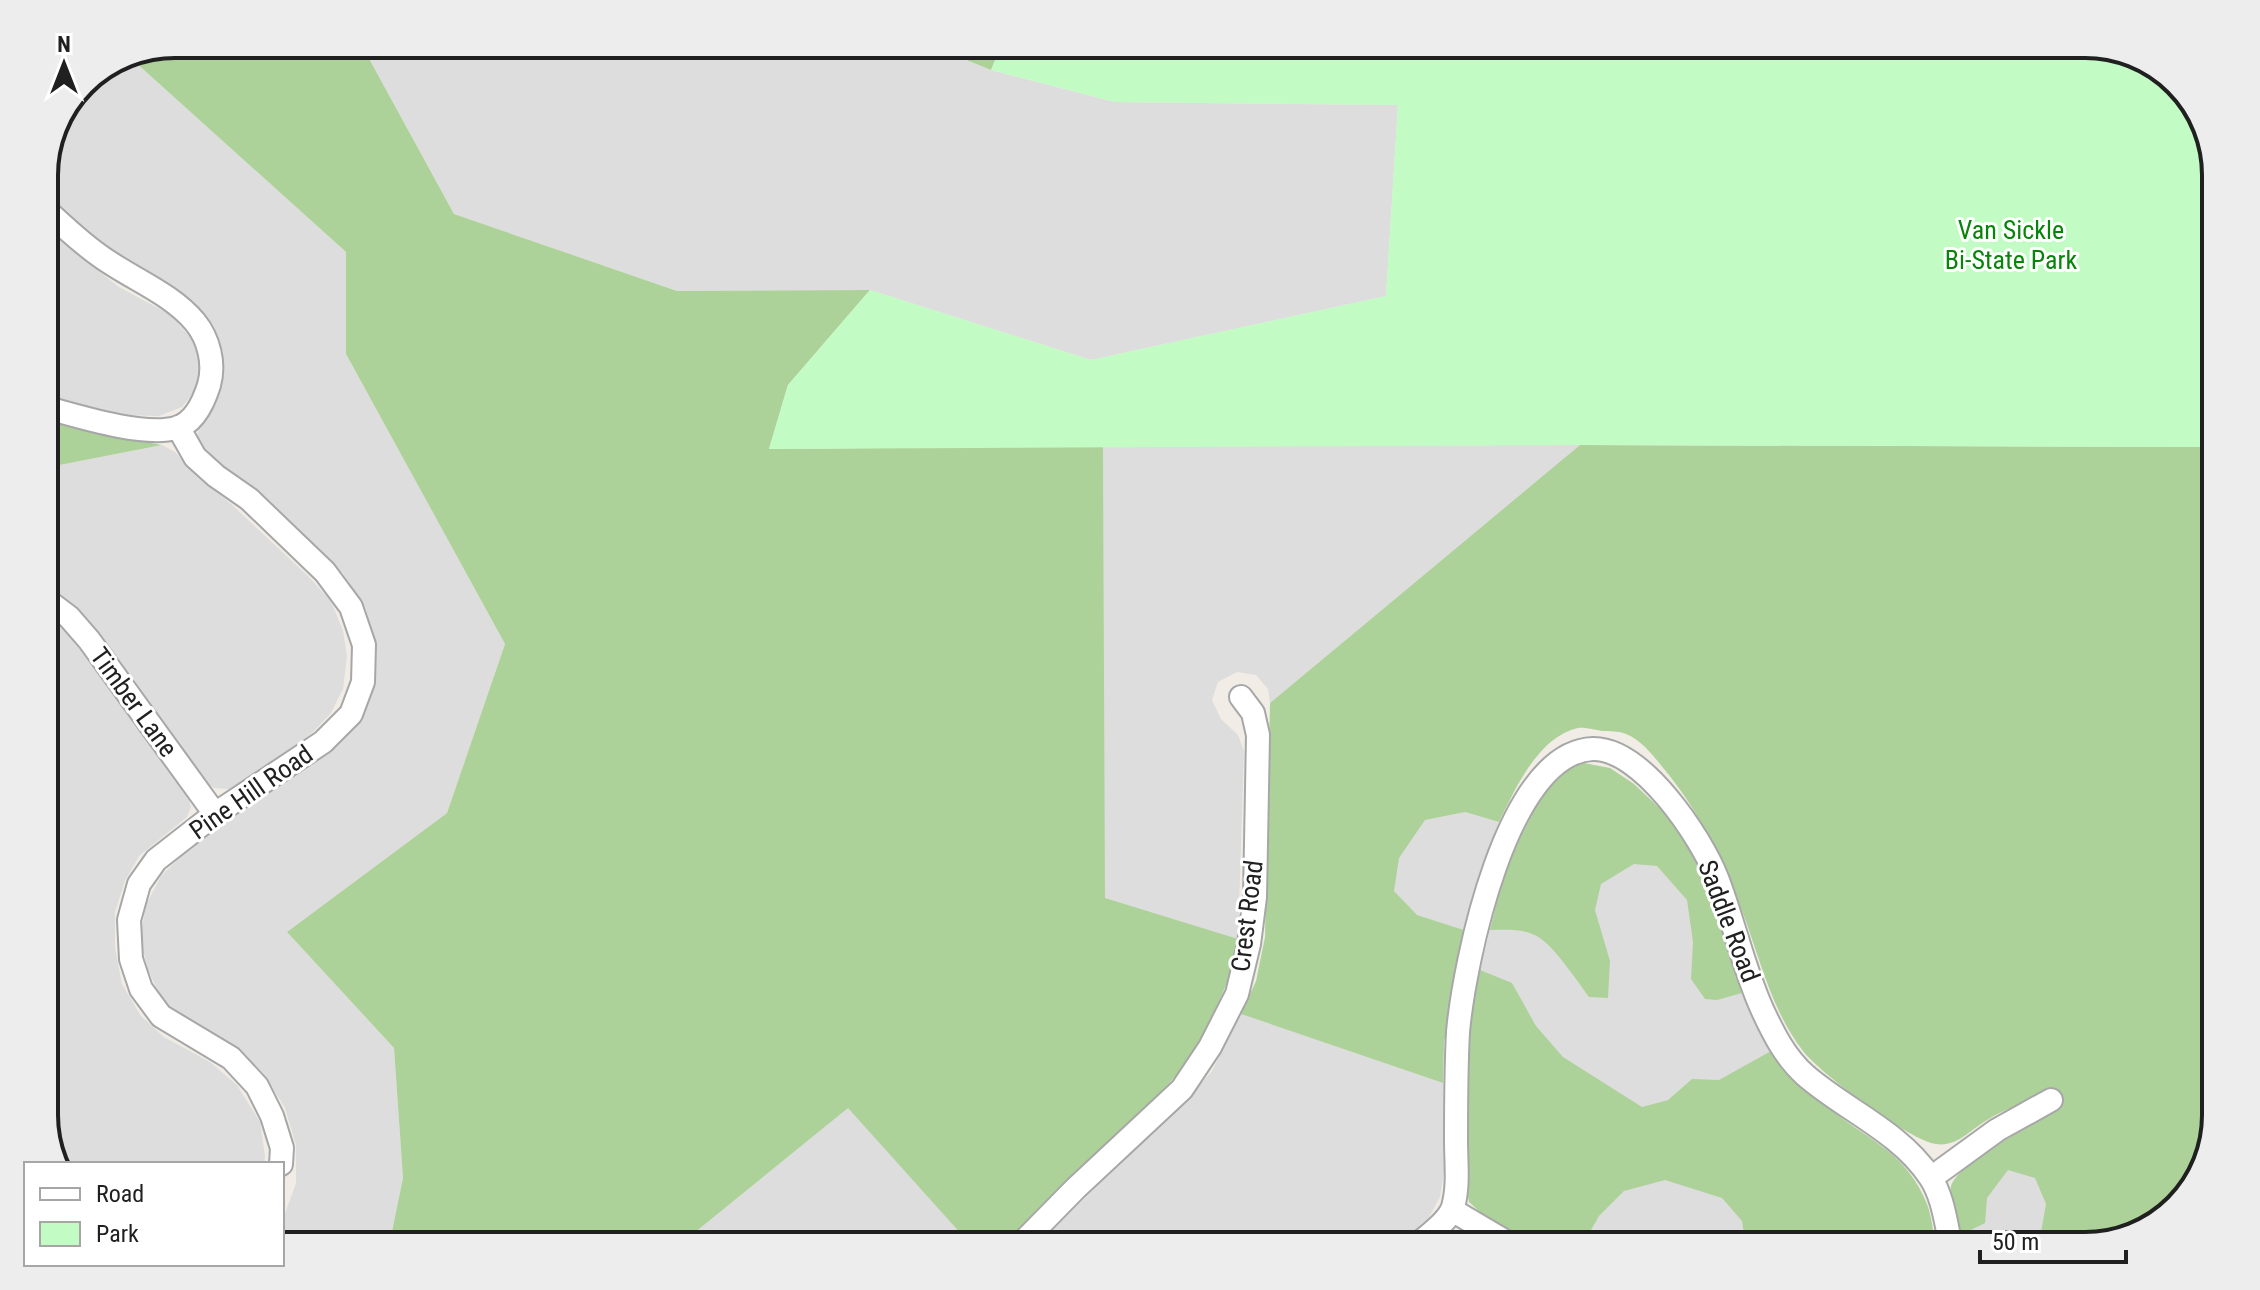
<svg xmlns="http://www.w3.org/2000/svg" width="2260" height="1290" viewBox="0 0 2260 1290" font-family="'Roboto Condensed',sans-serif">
  <rect width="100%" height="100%" fill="#f1ede6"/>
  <path fill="#dedddd" d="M361,44H927L991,70L1115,102L1398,105L1386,296L1091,360L870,290L677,291L454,214Z
    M134,61L346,252V354L505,644L447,813L287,932L394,1048L403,1178L389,1246H282V1222L296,1183V1145L285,1108L264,1074L236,1046L189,1022L163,1001L148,970L140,938L146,905L161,876L186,851L227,820L333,750L359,722L372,689L376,654L366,609L343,573L254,487L208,455L197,439L200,423L214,401L222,378L223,351L213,324L186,298L89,236L44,195V167L83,82Z
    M44,225L78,255L119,287L169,314L193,340L201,368L198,387L182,407L159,416L117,415L44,396Z
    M162,445L175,452L201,480L230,503L308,576L331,601L343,631L347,656L343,689L331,713L312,733L246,780L229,789L214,788L202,781L44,588V468Z
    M1580,445L1270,703L1268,689L1256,675L1237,672L1218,682L1212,700L1221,719L1238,735L1244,751L1238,939L1229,978L1210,1022L1001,1246H678L1104,898L1103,446Z
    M44,609L70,630L187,794L191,807L187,817L139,856L125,881L115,912V948L122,984L141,1016L164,1037L210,1062L237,1085L260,1122L265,1156L264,1164H57L44,1123Z
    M1610,768L1634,784L1693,857L1712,900L1745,1000L1762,1038L1771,1051L1719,1155L1792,1246H1582L1648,1123L1474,996L1502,881L1521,836L1547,786Z
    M1392,790L1499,822L1484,861L1467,931L1362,898Z
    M1241,1014L1443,1083L1444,1171L1440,1197L1426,1223L1402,1243L1394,1246H1035L1184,1103L1212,1071Z
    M2026,1129L2077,1246H1960L1951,1198V1186L1960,1173L2004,1140Z"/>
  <path fill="#add299" d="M175,44H361L454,214L677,291L870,290L788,385L769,449L1103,446L1105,898L1238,939L1229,978L1210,1022L1184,1067L1131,1124L1001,1246H972L848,1108L678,1246H389L403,1178L394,1048L287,932L447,813L505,644L346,354V252L134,61Z
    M927,44H1002L991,70Z
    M44,420L76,429L162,445L44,468Z
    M1580,445L2216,447V1115L2199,1180L2151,1228L2085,1246H2032L2040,1238L2046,1204L2035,1178L2008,1170L1987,1198L1985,1223L1959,1236C1956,1224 1948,1198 1951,1186C1956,1168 2008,1138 2025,1129L2016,1106C2005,1110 1993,1116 1984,1122C1968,1132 1956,1147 1936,1144C1910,1141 1820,1073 1803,1051C1771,1010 1759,955 1741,908C1723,859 1701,816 1669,775C1657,761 1644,741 1626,734C1619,731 1609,731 1602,731C1595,730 1585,727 1578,728C1538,737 1515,789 1499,822L1465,812L1425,820L1399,858L1394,891L1417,915L1467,931L1444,1042L1443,1083L1241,1014L1256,981L1265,937L1270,703Z
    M1584,763L1610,768L1634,784L1669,817L1693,857L1712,900L1742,993L1717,1000L1705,999L1691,979L1693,942L1687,900L1657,866L1634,864L1601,884L1595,910L1610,961L1608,998L1589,997C1578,982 1555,948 1540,938C1525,928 1506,930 1490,930L1502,881L1521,836L1547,786L1565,770Z
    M1480,970L1512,983L1536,1026L1563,1057L1642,1107L1668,1100L1692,1079L1719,1080L1771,1051C1788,1076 1808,1093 1832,1111C1870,1140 1908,1155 1927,1204C1932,1217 1933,1233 1936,1246H1746L1742,1221L1722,1198L1665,1180L1624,1191L1599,1216L1582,1246H1536L1480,1212L1469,1202L1466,1186L1468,1042L1474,996Z
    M1466,1231L1490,1246H1434L1454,1232Z"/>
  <path fill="#c2fcc4" d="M1002,44H2085L2150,61L2198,109L2216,167V447L1580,445L769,449L788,385L870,290L1091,360L1386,296L1398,105L1115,102L991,70Z"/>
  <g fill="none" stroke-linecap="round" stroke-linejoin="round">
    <g stroke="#a7a7a7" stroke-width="26">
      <path id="minor" d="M44,208C62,225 80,242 100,256C130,278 171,293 195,322C209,339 215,364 209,385C204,401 194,423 176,428C143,437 77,416 44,407
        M178,427L195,457L216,476L249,499L325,572L351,607L364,645L363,682L351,714L323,742L215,814L156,860L139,884L129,920L131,959L141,989L161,1016L231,1058L257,1086L272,1116L282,1148L281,1164
        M44,598L69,617L89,640L215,814
        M1931,1178L1997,1130L2051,1100
        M1452,1210L1513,1246
        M1019,1246L1076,1188L1182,1089L1210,1047L1237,994L1249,944L1255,897L1258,735L1253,713L1241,697
        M1416,1246C1428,1235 1448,1222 1453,1207C1459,1186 1456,1162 1456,1141C1456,1105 1456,1068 1458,1032C1464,965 1506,752 1593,749C1642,748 1701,837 1717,878C1734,922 1743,967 1762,1009C1773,1033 1785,1057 1805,1075C1845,1110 1899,1131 1930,1177C1943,1196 1946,1224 1951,1246"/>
    </g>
    <use href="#minor" stroke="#fff" stroke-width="22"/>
  </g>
  <g text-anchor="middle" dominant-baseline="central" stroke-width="6" stroke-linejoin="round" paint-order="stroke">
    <g font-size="26" fill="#07850a" stroke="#fff">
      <text x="2011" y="230">Van Sickle<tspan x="2011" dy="30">Bi-State Park</tspan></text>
    </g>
    <g font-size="26" fill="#202020" stroke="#fff">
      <text transform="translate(134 702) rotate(54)">Timber Lane</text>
      <text transform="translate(251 792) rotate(-35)">Pine Hill Road</text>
      <text transform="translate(1247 916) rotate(-83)">Crest Road</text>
      <text transform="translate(1729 921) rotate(69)">Saddle Road</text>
    </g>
  </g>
  <path d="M0 0H2260V1290H0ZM175 58H2085A117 117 0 0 1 2202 175V1115A117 117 0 0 1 2085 1232H175A117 117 0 0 1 58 1115V175A117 117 0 0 1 175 58Z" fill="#ededed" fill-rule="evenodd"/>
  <path fill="none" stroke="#202020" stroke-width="4" d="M175 58H2085A117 117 0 0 1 2202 175V1115A117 117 0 0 1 2085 1232H175A117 117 0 0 1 58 1115V175A117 117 0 0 1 175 58Z"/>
  <rect x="24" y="1162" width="260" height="104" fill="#ffffff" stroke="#a6a6a6" stroke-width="2"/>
  <rect x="40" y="1188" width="40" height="12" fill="#ffffff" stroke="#a6a6a6" stroke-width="2"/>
  <text x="96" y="1202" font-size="24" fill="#202020">Road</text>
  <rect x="40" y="1222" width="40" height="24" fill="#c2fcc4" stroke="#a6a6a6" stroke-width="2"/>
  <text x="96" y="1242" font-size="24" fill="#202020">Park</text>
  <g transform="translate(64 64)" stroke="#ffffff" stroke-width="6" paint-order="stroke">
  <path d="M0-6L14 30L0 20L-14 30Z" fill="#202020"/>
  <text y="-12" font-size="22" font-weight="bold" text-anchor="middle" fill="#202020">N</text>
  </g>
  <path d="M1980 1250v12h146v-12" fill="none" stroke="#202020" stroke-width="4"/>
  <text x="1992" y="1250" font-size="24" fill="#202020" stroke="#ffffff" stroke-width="6" paint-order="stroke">50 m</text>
</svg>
